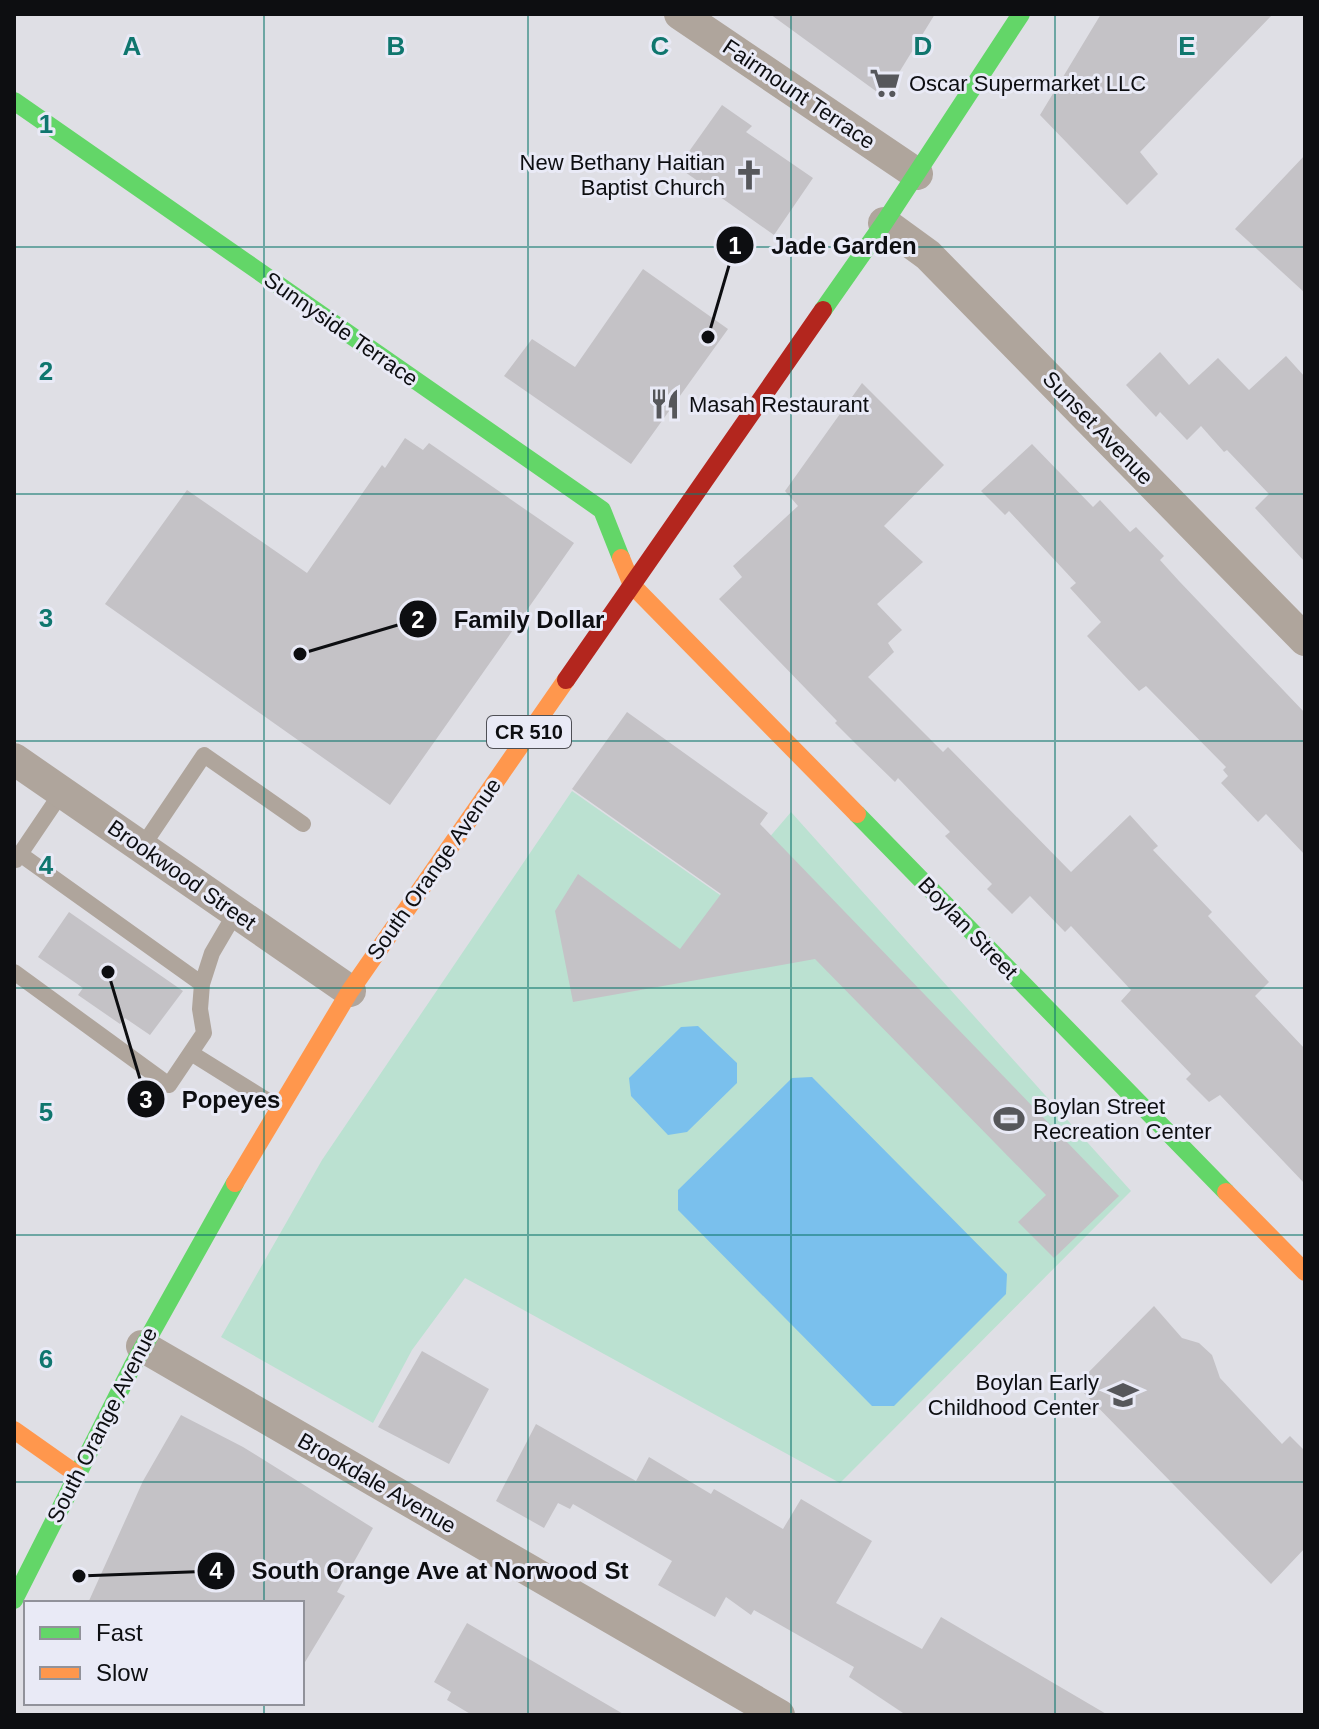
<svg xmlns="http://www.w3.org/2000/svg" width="1319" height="1729" viewBox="0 0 1319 1729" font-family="Helvetica,sans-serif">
  <rect width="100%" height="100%" fill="#dfdfe5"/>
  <path fill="#bbe1d1" d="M572,791L720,895L791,812L1131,1191L840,1483L465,1278L412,1350L373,1423L221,1337L322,1160Z"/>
  <path fill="#7ac0ed" d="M698,1026L737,1063V1083L687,1132L668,1135L631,1096L629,1078L681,1027Z
    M812,1077L1007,1274L1006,1294L894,1406H872L678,1210V1190L792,1078Z"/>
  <path fill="#c4c2c6" d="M770,14H935L884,97Z
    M1101,14H1273L1140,152L1158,174L1127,205L1040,115Z
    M722,105L752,126L746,132L813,178L774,235L678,167Z
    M1305,155V293L1235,229Z
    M643,269L728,329L631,464L504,376L532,339L575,367Z
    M1160,352L1189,385L1218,358L1249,390L1286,356L1305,377V562L1255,508L1269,494L1227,450L1224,452L1201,426L1187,440L1160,412L1156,417L1126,385Z
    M862,383L944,465L884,526L923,562L877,604L902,630L888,643L894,652L868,677L943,752L948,747L1071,872L1130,815L1158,846L1153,850L1212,912L1208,916L1269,982L1255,996L1305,1049V1184L1220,1095L1209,1102L1186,1079L1191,1074L1121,1001L1131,990L1071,926L1065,932L1030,896L1012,914L987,889L992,884L945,836L950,832L898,778L895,782L860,748L835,723L837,721L719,599L742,577L733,566L798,506L785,491Z
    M405,438L423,450L429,443L574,543L390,805L105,604L187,490L307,573L382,465L385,468Z
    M1032,444L1093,507L1100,500L1130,532L1136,527L1164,556L1160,560L1179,581L1305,713V855L1266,814L1258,822L1221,783L1228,776L1223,770L1226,767L1146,686L1139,691L1087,636L1101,622L1070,588L1076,583L1009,511L1005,515L981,491Z
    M627,712L768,813L760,824L1119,1196L1054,1258L1018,1222L1046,1195L815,959L573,1002L555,911L578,874L680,949L721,894L572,789Z
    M69,912L183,991L150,1035L125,1018L120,1024L78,995L83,988L38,957Z
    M1154,1306L1182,1338L1199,1343L1212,1355L1220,1378L1282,1444L1290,1436L1305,1451V1548L1271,1584L1076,1385Z
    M422,1351L489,1389L449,1464L378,1427Z
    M181,1415L243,1447L373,1528L337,1592L345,1596L302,1667V1603H88L143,1481Z
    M536,1424L636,1481L649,1457L711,1494L714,1489L783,1529L801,1499L872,1541L836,1603L922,1649L941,1617L1108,1715H906L849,1677L854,1667L754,1610L751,1615L726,1597L715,1617L658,1585L672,1561L573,1504L570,1509L558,1503L544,1528L496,1501Z
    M467,1623L517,1652L625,1715H472L447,1700L451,1692L434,1682Z"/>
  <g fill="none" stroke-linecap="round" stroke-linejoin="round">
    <path stroke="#afa59c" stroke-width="16" d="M142,847L204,755L303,824
      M16,860L62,792
      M14,972L169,1085L204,1033L200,1009L202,984L20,854
      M202,984L212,953L236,912
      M191,1053L276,1106"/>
    <path stroke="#afa59c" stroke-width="32" d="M680,14L917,174
      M884,223L928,255L1305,640
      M14,759L350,991
      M142,1346L779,1715"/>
    <path stroke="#63d668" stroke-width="18" d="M14,101L602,510L621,558
      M823,310L884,223L1021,14
      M857,814L1226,1192
      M14,1600L132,1367L235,1183"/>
    <path stroke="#ff974d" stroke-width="18" d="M621,558L632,585L857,814
      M235,1183L350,991L566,680
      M1226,1192L1305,1272
      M14,1430L75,1473"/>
    <path stroke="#b3261e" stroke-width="18" d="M566,680L823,310"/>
  </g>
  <path fill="none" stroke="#0f766e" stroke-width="2" stroke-opacity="0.55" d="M264,14V1603M528,14V1715M791,14V1715M1055,14V1715M14,247H1305M14,494H1305M14,741H1305M14,988H1305M14,1235H1305M14,1482H1305M264,1703V1715"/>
  <defs>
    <g id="supermarket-bare" transform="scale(2.4)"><path d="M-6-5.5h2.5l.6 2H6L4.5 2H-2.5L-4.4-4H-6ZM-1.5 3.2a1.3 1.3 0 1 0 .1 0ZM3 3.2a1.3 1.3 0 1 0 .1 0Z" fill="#56575b" stroke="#e9eaf6" stroke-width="2.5" paint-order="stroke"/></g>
    <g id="church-bare" transform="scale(2.4)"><path d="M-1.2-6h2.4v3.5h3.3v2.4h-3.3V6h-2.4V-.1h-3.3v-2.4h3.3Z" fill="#56575b" stroke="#e9eaf6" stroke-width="2.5" paint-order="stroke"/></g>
    <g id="restaurant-bare" transform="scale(2.4)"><path d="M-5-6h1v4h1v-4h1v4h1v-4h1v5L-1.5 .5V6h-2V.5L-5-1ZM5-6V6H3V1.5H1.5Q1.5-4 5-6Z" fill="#56575b" stroke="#e9eaf6" stroke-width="2.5" paint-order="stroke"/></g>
    <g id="stadium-bare" transform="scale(2.4)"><path d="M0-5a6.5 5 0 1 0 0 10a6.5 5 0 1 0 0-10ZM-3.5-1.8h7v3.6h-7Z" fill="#56575b" stroke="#e9eaf6" stroke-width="2.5" paint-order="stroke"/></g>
    <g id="school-bare" transform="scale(2.4)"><path d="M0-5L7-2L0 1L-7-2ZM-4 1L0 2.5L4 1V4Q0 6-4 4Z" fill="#56575b" stroke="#e9eaf6" stroke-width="2.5" paint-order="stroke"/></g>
  </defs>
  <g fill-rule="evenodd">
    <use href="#supermarket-bare" x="885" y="83"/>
    <use href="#church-bare" x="749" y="175"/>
    <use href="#restaurant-bare" x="665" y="404"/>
    <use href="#stadium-bare" x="1009" y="1119"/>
    <use href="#school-bare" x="1123" y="1395"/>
  </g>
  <g text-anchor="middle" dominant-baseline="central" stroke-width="6" stroke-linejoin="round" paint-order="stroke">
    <rect fill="#e9eaf6" stroke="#4f5056" stroke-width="2" x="487" y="716" width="84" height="32" rx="6"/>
    <g font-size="20" font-weight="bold" fill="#0d0e11">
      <text x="529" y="732">CR 510</text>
    </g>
    <g font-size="22" fill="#0d0e11" stroke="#e9eaf6" text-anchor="start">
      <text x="909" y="83">Oscar Supermarket LLC</text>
      <text x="725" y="162" text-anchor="end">New Bethany Haitian<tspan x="725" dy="25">Baptist Church</tspan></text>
      <text x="689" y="404">Masah Restaurant</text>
      <text x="1033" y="1106">Boylan Street<tspan x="1033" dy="25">Recreation Center</tspan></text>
      <text x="1099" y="1382" text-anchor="end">Boylan Early<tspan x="1099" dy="25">Childhood Center</tspan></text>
    </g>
    <g font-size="22" fill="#0d0e11" stroke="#e9eaf6">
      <text transform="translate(799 94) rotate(34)">Fairmount Terrace</text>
      <text transform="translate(341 329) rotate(35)">Sunnyside Terrace</text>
      <text transform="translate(1098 428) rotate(46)">Sunset Avenue</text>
      <text transform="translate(434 869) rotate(-55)">South Orange Avenue</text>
      <text transform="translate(182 875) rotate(35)">Brookwood Street</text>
      <text transform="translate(968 928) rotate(46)">Boylan Street</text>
      <text transform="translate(102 1425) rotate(-63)">South Orange Avenue</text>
      <text transform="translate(377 1483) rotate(30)">Brookdale Avenue</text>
    </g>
  </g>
  <g font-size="26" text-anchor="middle" font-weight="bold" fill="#0f766e" stroke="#e9eaf6" stroke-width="6" stroke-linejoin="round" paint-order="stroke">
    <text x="132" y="55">A</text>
    <text x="396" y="55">B</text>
    <text x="660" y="55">C</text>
    <text x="923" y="55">D</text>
    <text x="1187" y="55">E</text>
    <text x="46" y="133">1</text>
    <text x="46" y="380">2</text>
    <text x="46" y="627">3</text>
    <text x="46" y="874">4</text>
    <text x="46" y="1121">5</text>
    <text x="46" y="1368">6</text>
  </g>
  <path fill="none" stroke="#0d0e11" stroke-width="3" d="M708 337L735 245M300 654L418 619M108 972L146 1099M79 1576L216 1571"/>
  <g fill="#0d0e11" stroke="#e9eaf6" stroke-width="3">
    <circle cx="708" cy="337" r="8"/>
    <circle cx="300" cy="654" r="8"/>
    <circle cx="108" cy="972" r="8"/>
    <circle cx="79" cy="1576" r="8"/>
    <circle cx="735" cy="245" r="20"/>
    <circle cx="418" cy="619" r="20"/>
    <circle cx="146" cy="1099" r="20"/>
    <circle cx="216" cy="1571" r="20"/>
  </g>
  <g font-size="24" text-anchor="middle" font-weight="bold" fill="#fff">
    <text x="735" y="254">1</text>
    <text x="418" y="628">2</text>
    <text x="146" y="1108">3</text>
    <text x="216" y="1579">4</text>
  </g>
  <g font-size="24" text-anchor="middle" font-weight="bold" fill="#0d0e11" stroke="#e9eaf6" stroke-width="6" stroke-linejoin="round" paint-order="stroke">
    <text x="844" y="254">Jade Garden</text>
    <text x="529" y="628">Family Dollar</text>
    <text x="231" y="1108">Popeyes</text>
    <text x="440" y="1579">South Orange Ave at Norwood St</text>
  </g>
  <rect width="1319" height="1729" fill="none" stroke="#0d0e11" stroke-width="32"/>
  <rect x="24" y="1601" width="280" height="104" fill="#e9eaf6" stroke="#91929a" stroke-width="2"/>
  <rect x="40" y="1627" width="40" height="12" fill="#63d668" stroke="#91929a" stroke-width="2"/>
  <text x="96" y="1641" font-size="24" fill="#0d0e11">Fast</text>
  <rect x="40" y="1667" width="40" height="12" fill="#ff974d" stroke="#91929a" stroke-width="2"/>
  <text x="96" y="1681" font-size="24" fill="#0d0e11">Slow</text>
</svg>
